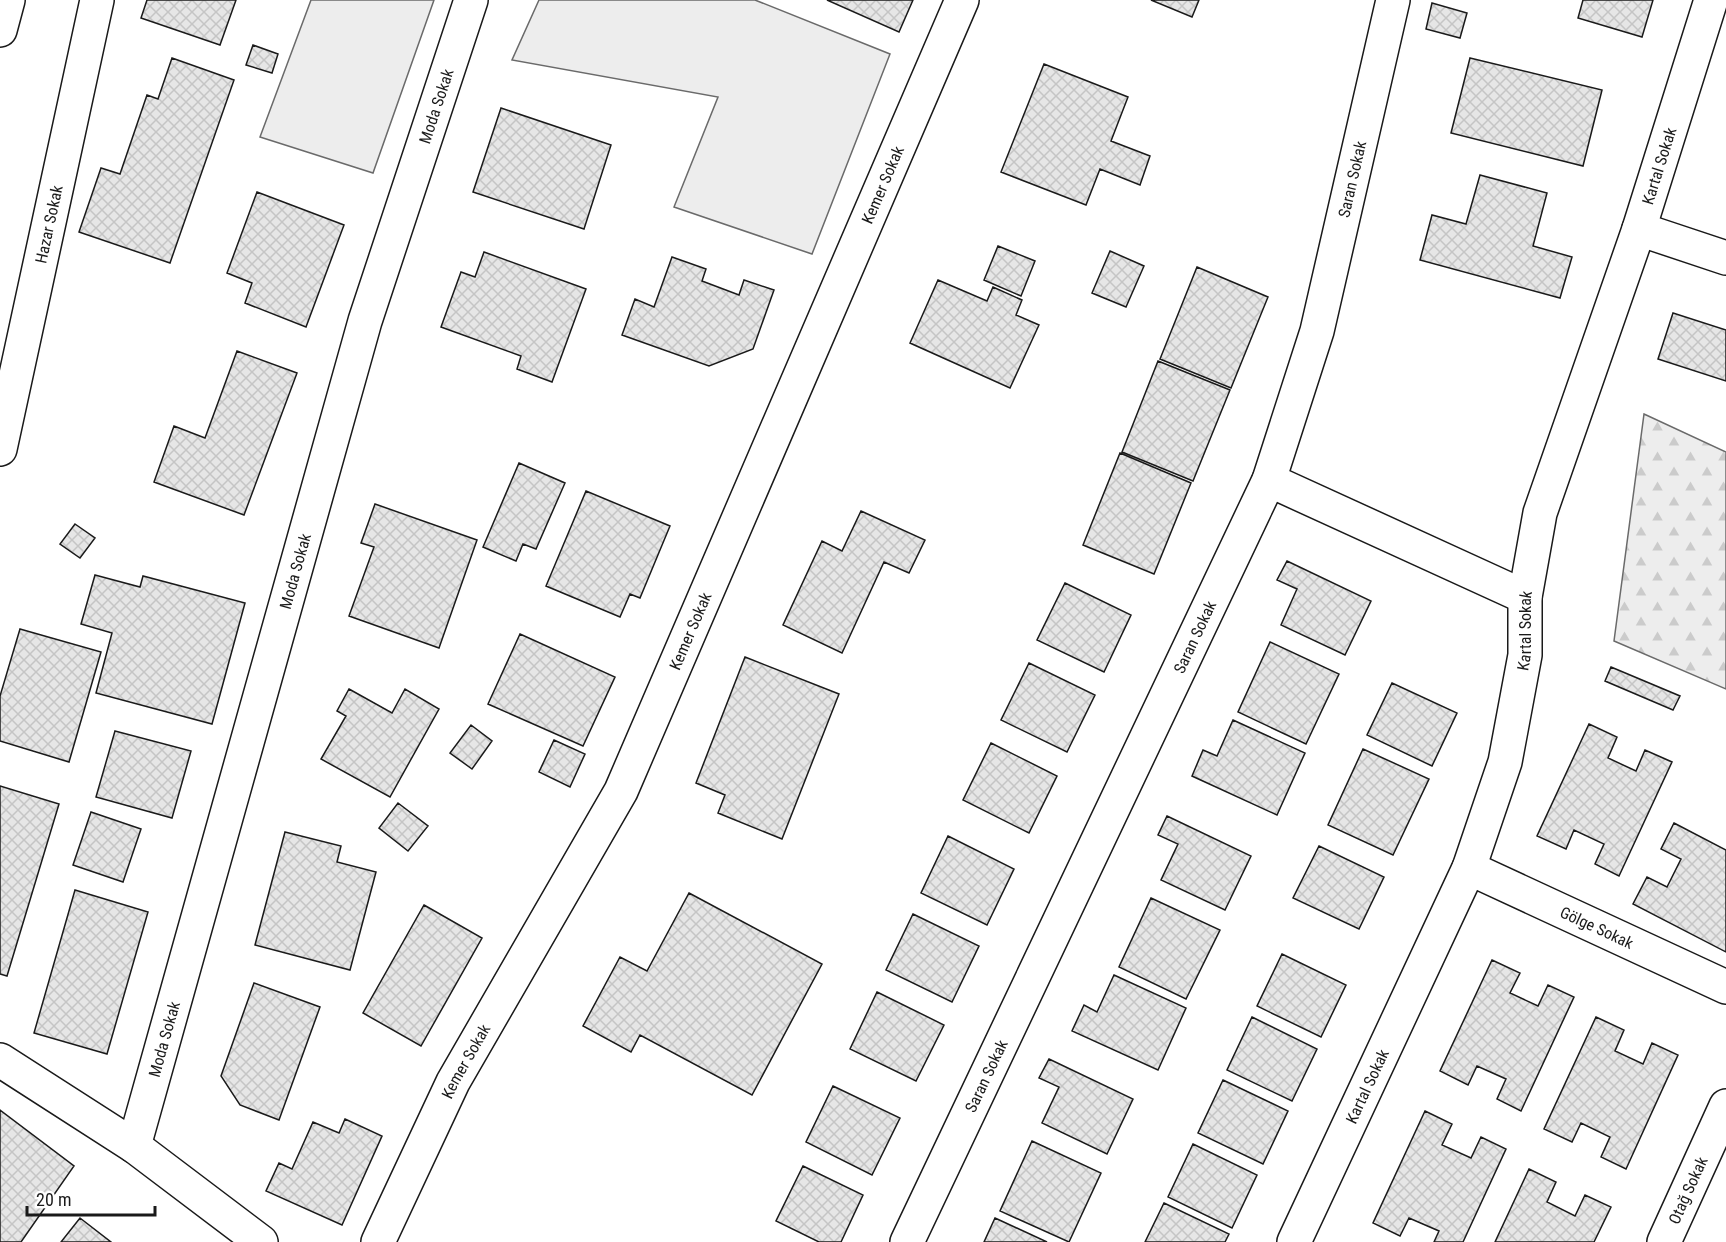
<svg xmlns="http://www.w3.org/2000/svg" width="1726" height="1242" viewBox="0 0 1726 1242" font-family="'Roboto Condensed',sans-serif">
  <defs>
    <pattern id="forest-firs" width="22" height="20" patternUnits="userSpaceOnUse" patternTransform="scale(1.5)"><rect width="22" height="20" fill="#ededed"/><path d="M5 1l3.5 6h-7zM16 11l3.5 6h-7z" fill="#cbcbcb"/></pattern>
    <pattern id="building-cross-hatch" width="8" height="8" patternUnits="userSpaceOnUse" patternTransform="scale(1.5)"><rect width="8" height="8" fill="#e6e6e6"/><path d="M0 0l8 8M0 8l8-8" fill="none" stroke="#c5c5c5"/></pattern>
  </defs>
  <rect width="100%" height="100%" fill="#fff"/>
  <path fill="#ededed" stroke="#6a6a6a" stroke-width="1.5" d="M311,0H434L373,173L260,137Z
    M539,0H755L890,54L812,254L674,207L718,97L512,60Z"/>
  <path fill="url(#forest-firs)" stroke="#6a6a6a" stroke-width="1.5" d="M1644,414L1726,452V689L1614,641Z"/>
  <path fill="url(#building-cross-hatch)" stroke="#1a1a1a" stroke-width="1.5" d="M147,0H236L220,45L141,18Z
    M827,0H913L899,32Z
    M1151,0H1199L1192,17Z
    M1583,0H1653L1642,37L1578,18Z
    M1432,3L1467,13L1460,38L1426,29Z
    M253,45L278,54L272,73L246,65Z
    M172,58L234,80L170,263L79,232L101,168L120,174L147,95L158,99Z
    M1470,58L1602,90L1583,166L1451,133Z
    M1044,64L1128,97L1111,141L1150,156L1140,185L1100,169L1086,205L1001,172Z
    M501,108L611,145L584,229L473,192Z
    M1480,175L1547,193L1533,246L1572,257L1560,298L1420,260L1432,215L1466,224Z
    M257,192L344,225L306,327L245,303L252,283L227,273Z
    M998,246L1035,261L1021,296L984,280Z
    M1110,251L1144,266L1126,307L1092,293Z
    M484,252L586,289L552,382L517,369L521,356L441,327L461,272L475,277Z
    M672,257L706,269L702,281L739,295L744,280L774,290L753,349L709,366L622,335L635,299L654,307Z
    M1197,267L1268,297L1231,388L1160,359Z
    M938,280L987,301L993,287L1022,300L1016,315L1039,325L1010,388L910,343Z
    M1673,313L1726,330V381L1658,359Z
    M237,351L297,373L244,515L154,482L174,426L205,438Z
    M1158,361L1230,390L1193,481L1122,452Z
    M1120,453L1191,483L1154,574L1083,545Z
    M519,463L565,483L536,549L523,544L516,561L483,547Z
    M586,491L670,526L640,598L630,594L620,617L546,586Z
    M375,504L477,540L439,648L349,616L374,547L361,543Z
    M861,511L925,540L909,573L884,562L842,653L783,625L822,541L842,551Z
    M75,524L95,538L80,558L60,544Z
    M1287,561L1371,601L1345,655L1281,625L1297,589L1277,580Z
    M95,575L140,587L143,576L245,603L212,724L96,693L112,633L81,624Z
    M1065,583L1131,615L1104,672L1037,640Z
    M20,629L101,652L69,762L0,741V696Z
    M520,634L615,677L583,746L488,704Z
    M1270,642L1339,674L1306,744L1238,712Z
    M745,657L839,694L782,839L718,813L725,795L696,783Z
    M1029,663L1095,695L1067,752L1001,720Z
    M1611,667L1680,696L1673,710L1605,681Z
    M1392,683L1457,713L1432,766L1367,735Z
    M349,689L392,713L405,689L439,709L390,797L321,759L346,716L337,711Z
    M1233,720L1305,753L1277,815L1192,776L1203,750L1217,756Z
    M1589,724L1617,737L1608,758L1636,771L1645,750L1672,762L1619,876L1595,864L1604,844L1574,830L1566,849L1537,836Z
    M471,725L492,741L472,769L450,753Z
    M115,731L191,751L172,818L96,797Z
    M554,740L585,754L570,787L539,772Z
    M991,743L1057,776L1029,833L963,800Z
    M1363,749L1429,779L1393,855L1328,825Z
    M0,786L59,804L7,976L0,974Z
    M398,803L428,826L408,851L379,828Z
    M91,812L141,829L123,882L73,865Z
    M1167,816L1251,856L1225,910L1161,880L1178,844L1158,835Z
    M1674,823L1726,850V952L1633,904L1647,877L1667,887L1681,859L1661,849Z
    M285,832L341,846L337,862L376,872L350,970L255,945Z
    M948,836L1014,869L987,925L921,893Z
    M1319,846L1384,877L1359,929L1293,898Z
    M75,890L148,912L107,1054L34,1033Z
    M689,893L822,964L752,1095L640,1035L631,1052L583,1026L620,957L647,971Z
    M1151,898L1220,930L1186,999L1119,967Z
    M424,905L482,938L421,1046L363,1013Z
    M913,914L979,946L952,1002L886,970Z
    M1282,954L1346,985L1321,1037L1257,1006Z
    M1492,960L1520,973L1510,993L1538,1006L1548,985L1574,997L1521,1111L1497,1099L1506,1079L1477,1066L1468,1085L1440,1071Z
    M1114,975L1186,1008L1158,1070L1072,1031L1084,1005L1097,1012Z
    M254,983L320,1007L279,1120L240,1105L221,1076Z
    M877,992L944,1025L916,1081L850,1049Z
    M1252,1017L1317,1049L1292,1101L1227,1070Z
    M1596,1017L1624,1030L1615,1051L1643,1064L1652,1043L1678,1055L1626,1169L1601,1157L1610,1137L1581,1123L1572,1142L1544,1129Z
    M1049,1059L1133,1099L1107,1154L1042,1123L1059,1087L1039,1078Z
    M1223,1080L1288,1111L1263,1164L1198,1133Z
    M833,1086L900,1118L872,1175L806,1142Z
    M0,1110L74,1166L21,1242H0Z
    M1425,1111L1452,1124L1442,1145L1471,1158L1481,1137L1506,1149L1463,1242H1434L1439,1231L1409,1218L1400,1236L1373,1223Z
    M345,1119L382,1136L342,1225L266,1191L279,1163L292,1169L313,1122L339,1133Z
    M1032,1141L1101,1173L1069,1242L1000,1211Z
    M1193,1144L1257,1175L1232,1228L1168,1197Z
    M803,1166L863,1195L841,1242H819L776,1221Z
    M1529,1169L1556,1182L1547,1202L1575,1216L1585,1195L1611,1207L1594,1242H1495Z
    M1164,1203L1229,1234L1225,1242H1145Z
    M80,1218L111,1242H61Z
    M995,1218L1047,1242H984Z"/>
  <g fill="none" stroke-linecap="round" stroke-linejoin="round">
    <g stroke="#1a1a1a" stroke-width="36">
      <g id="minor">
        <path d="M1639,229L1726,258"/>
        <path id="s1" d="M0,449L97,0"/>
        <path d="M1269,480L1525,597"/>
        <path id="s2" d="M1469,868L1726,987"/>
        <path d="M0,1060L134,1146L261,1242"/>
        <path id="s3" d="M134,1146L365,321L471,0"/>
        <path id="s4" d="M378,1242L453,1082L621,791L962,0"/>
        <path id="s5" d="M907,1242L1269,480L1317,331L1393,0"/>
        <path id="s6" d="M1294,1242L1469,868L1505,762L1525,655V597L1540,513L1639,229L1711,0"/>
        <path id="s7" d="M1664,1242L1726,1106"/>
      </g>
    </g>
    <g stroke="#1a1a1a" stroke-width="36">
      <path id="highway" d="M0,30L8,0"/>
    </g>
    <use href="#minor" stroke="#fff" stroke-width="33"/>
    <use href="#highway" stroke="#fff" stroke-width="33"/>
  </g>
  <g text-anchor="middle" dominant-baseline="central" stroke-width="4.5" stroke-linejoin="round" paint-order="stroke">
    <g font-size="16" fill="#1a1a1a" stroke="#fff">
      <text stroke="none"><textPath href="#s3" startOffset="1083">Moda Sokak</textPath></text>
      <text stroke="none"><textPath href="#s6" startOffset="1144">Kartal Sokak</textPath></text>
      <text stroke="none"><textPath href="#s5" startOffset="1156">Saran Sokak</textPath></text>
      <text stroke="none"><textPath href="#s4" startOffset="1173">Kemer Sokak</textPath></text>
      <text stroke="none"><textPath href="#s1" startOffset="230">Hazar Sokak</textPath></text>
      <text stroke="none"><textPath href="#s3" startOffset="597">Moda Sokak</textPath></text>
      <text stroke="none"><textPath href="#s6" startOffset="658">Kartal Sokak</textPath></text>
      <text stroke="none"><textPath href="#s4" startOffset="687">Kemer Sokak</textPath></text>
      <text stroke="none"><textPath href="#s5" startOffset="670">Saran Sokak</textPath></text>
      <text stroke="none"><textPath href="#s2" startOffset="141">Gölge Sokak</textPath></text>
      <text stroke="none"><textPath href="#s3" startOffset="111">Moda Sokak</textPath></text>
      <text stroke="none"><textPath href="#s4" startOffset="201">Kemer Sokak</textPath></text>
      <text stroke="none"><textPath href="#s5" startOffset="184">Saran Sokak</textPath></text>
      <text stroke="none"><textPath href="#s6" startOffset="172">Kartal Sokak</textPath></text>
      <text stroke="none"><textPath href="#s7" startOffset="57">Otağ Sokak</textPath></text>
    </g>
  </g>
  <path d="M27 1206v9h128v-9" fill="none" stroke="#1a1a1a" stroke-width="3"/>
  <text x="36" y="1206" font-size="18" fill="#1a1a1a" stroke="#ffffff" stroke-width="4.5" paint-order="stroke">20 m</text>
</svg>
